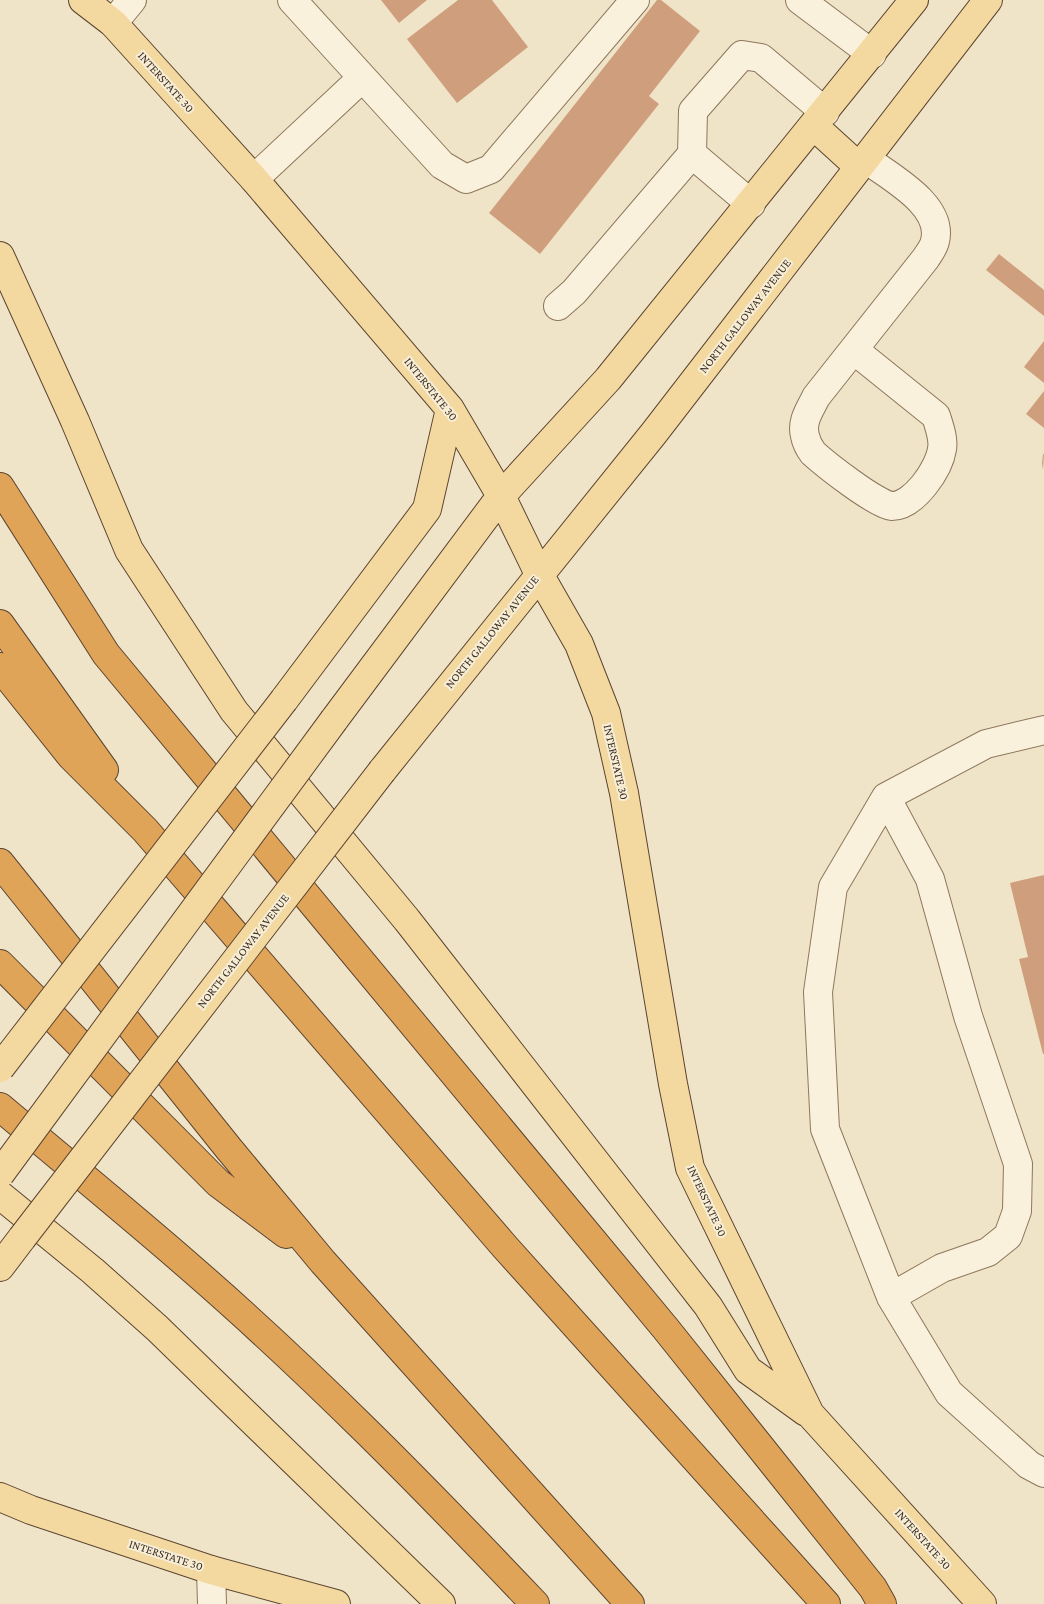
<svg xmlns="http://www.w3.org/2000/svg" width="1044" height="1604" viewBox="0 0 1044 1604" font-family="'Crimson Pro',serif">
  <rect width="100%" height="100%" fill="#f0e4c8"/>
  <path fill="#cf9f7d" d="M381,0H427L399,23Z
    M458,0H492L528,47L457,103L407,39Z
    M657,0H661L700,31L649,96L659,104L540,254L489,213Z
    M999,254L1044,290V316L986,270Z
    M1044,341V383L1024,367Z
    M1044,391V428L1026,414Z
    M1043,454H1044L1043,470L1042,463Z
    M1044,875V1054H1043L1019,959L1028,957L1010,883Z"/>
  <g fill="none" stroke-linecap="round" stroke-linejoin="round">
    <g stroke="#8d765c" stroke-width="30">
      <path id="minor" d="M292,0L442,165L466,179L491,169L635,0
        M800,0L872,54
        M113,23L132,0
        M692,154L751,204
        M254,179L362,78
        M558,306L574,292L692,154L693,111L742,55L761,58L825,112
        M854,350L936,416C939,426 944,439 942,449C939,469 914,506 892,506C877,505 825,464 813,453C810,449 806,441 805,436C801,421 810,410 816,397L926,258C929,253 934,247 935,241C944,205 890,177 866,159
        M1044,730L986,744L886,797L833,887L818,992L825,1129L891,1297L949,1393L1029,1465L1044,1473
        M886,797L930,879L968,1016L1018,1164L1017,1211L1008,1236L988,1252L942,1268L891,1297
        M211,1570L212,1604"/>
    </g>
    <g stroke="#5b4430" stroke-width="30">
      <path id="major" d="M83,0L113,23L254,179L450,409L501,496L539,574L579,644L606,713L624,793L673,1084L690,1168L810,1414L982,1604
        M814,126L859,167
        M0,256L75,421L129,550L234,711L407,920L708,1306L748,1370L806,1412
        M284,700L427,509L450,409
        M334,720L501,496L608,379L914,0
        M382,771L654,433L988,0
        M0,1195L93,1271L157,1328L441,1604
        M0,1267L22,1238
        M0,1497L31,1510L211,1570L336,1604"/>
    </g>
    <g stroke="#5b4430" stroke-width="30">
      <path id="highway" d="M0,487L106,654L666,1329L873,1588L882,1604
        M0,624L104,770
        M0,667L71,756L145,830L505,1247L826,1604
        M0,863L229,1149L323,1262L630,1604
        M0,964L218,1183L286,1234
        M0,1107C64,1161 128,1213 191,1268C312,1373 425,1488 535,1604"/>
    </g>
    <use href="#minor" stroke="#faf1dc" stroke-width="28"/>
    <use href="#major" stroke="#f3d9a0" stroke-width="28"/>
    <use href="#highway" stroke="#e0a458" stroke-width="28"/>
    <g stroke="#5b4430" stroke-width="30" stroke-linecap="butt">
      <path id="major-bridge" d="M0,1068L284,700
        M0,1174L334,720
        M22,1238L382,771"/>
    </g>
    <use href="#major-bridge" stroke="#f3d9a0" stroke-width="28"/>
  </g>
  <g text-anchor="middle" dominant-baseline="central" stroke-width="4" stroke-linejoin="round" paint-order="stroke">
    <g font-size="12" fill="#3d2e20" stroke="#f7eed8">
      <text transform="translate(166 82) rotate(48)">INTERSTATE 30</text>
      <text transform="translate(745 316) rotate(-52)">NORTH GALLOWAY AVENUE</text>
      <text transform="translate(431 389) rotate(51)">INTERSTATE 30</text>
      <text transform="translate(492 632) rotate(-51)">NORTH GALLOWAY AVENUE</text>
      <text transform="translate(616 762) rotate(77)">INTERSTATE 30</text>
      <text transform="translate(243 951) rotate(-52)">NORTH GALLOWAY AVENUE</text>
      <text transform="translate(707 1201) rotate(65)">INTERSTATE 30</text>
      <text transform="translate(923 1539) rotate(48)">INTERSTATE 30</text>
      <text transform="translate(166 1555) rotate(18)">INTERSTATE 30</text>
    </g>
  </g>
</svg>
